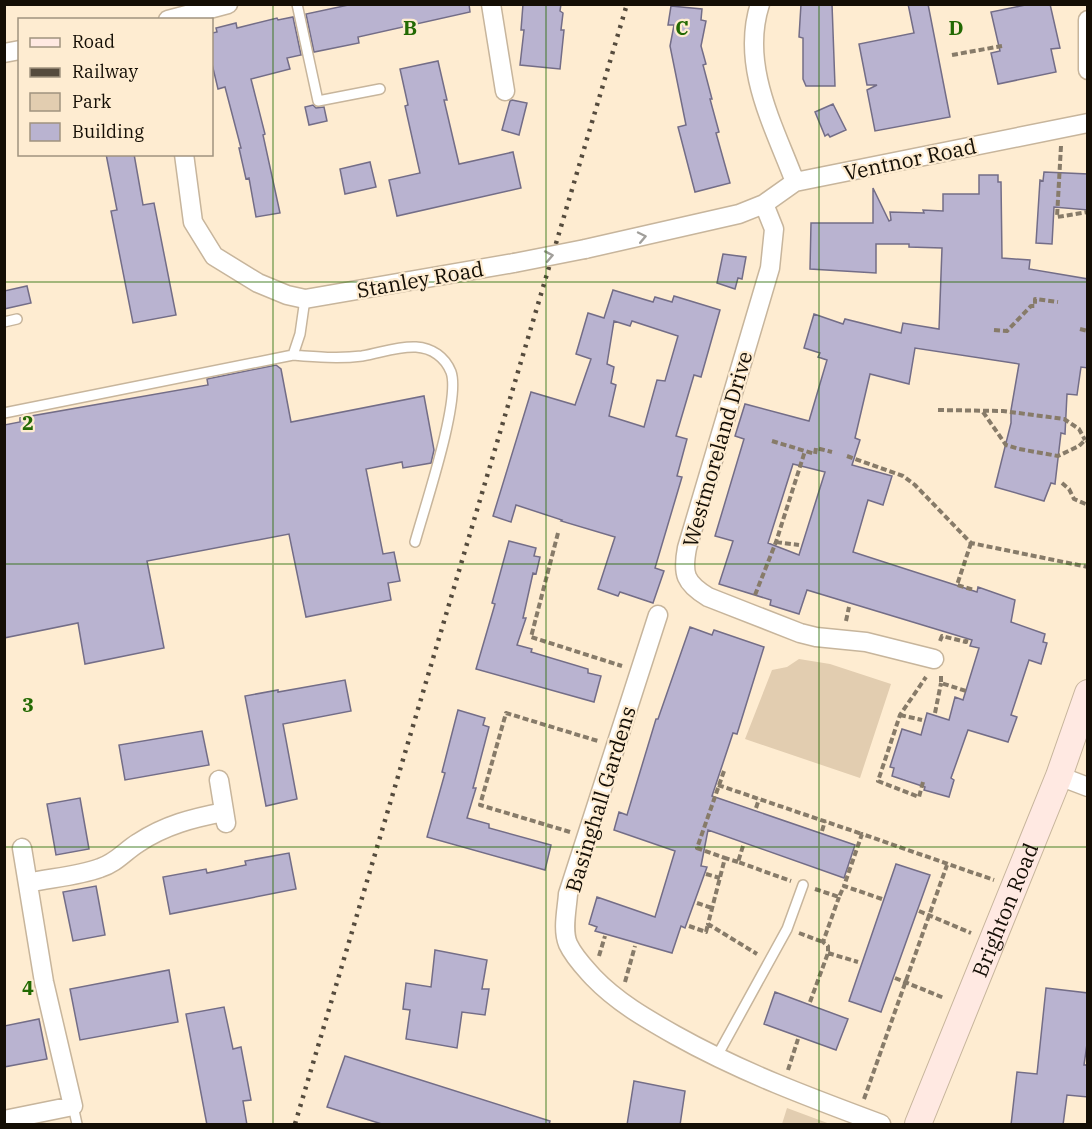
<svg xmlns="http://www.w3.org/2000/svg" width="1092" height="1129" viewBox="0 0 1092 1129" font-family="'IBM Plex Serif',serif">
  <rect width="100%" height="100%" fill="#feecd1"/>
  <path fill="#e2cdb0" d="M799,659L830,664L891,684L860,778L745,739L772,670L787,667Z
    M787,1108L830,1124H782Z"/>
  <path fill="#b9b3d0" stroke="#736d87" stroke-width="1.5" fill-rule="evenodd" d="M353,4H469L470,12L358,37L359,43L314,52L306,14Z
    M523,4H561L560,11L563,13L561,30H564L560,69L520,65L524,30H521Z
    M801,4H832L835,86H806L803,79V38L799,37Z
    M908,4H928L950,117L875,131L867,90L877,85H867L859,44L914,33Z
    M1030,4H1050L1060,48L1051,49L1056,72L998,84L991,53L1000,51L991,12Z
    M671,6L702,9L701,20L706,21L701,46L706,64L703,65L712,99H710L719,132L716,133L730,183L695,192L678,127L686,125L670,46L674,25H668Z
    M293,17L301,55L287,58L290,69L251,79L265,134L263,135L280,213L256,217L249,178L246,179L239,148H241L225,87L218,89L212,64V33L217,32L216,28L236,23L237,28L277,18L278,20Z
    M438,61L447,100H444L459,164L513,152L521,188L397,216L389,180L420,173L405,106L408,105L400,69Z
    M512,100L527,103L519,135L502,130L510,101Z
    M833,104L846,130L830,137L828,134L825,136L815,112Z
    M313,105L316,108L324,107L327,121L309,125L305,107Z
    M106,154H134L143,205L154,203L176,315L133,323L111,211L117,210Z
    M370,162L376,187L345,194L340,169Z
    M1044,172L1088,174V210L1054,207L1052,244L1036,243L1040,180L1043,181Z
    M979,175H998V182H1001L1002,258L1030,260L1029,269L1088,279V368L1081,367L1077,395L1067,394L1065,434L1061,433L1055,484L1051,483L1044,501L995,487L1011,423V410L1019,364L915,348L909,384L870,374L855,438L860,440L852,465L892,476L883,505L868,500L853,552L977,592L978,587L1015,600L1011,622L1045,634L1043,642L1047,643L1041,664L1029,660L1011,715L1017,717L1008,742L968,730L951,778L954,780L949,797L924,790L925,787L892,776L894,768L890,767L902,729L921,735L927,713L949,720L955,697L963,700L979,648L970,646L972,640L807,590L799,614L770,605L771,600L719,584L733,541L715,536L744,439L735,436L745,404L809,421L827,360L818,357L820,353L804,348L814,314L843,324L845,319L901,333L903,323L939,329L942,248L909,247V244H876V273L810,269L811,223H873V188L889,221L891,220L890,212L924,213L923,210L943,211V194H979ZM793,464L825,472L799,555L768,543Z
    M723,254L746,257L742,279L738,278L735,289L717,283Z
    M27,286L31,303L4,309V291Z
    M613,290L653,302L655,297L672,302L674,296L720,310L701,377L694,375L676,436L687,439L677,476L682,477L655,568L664,571L653,603L620,592L618,596L598,589L615,537L561,521L562,520L516,505L511,522L493,516L531,392L575,405L591,359L576,354L588,313L604,318ZM614,321L630,326L632,321L678,336L665,381L657,380L644,427L609,416L616,385L611,383L614,367L607,364Z
    M276,365L281,369L291,422L424,396L434,450L431,463L403,468L402,462L366,469L383,554L394,552L400,581L388,583L391,600L306,617L289,534L147,561L164,648L85,664L78,623L4,638V425L20,422V418L208,385L207,379Z
    M509,541L536,548L534,556L540,557L536,574L533,573L523,618H526L517,645L532,649L531,652L588,669V673L601,676L594,702L476,669L495,604L492,603Z
    M690,627L712,635L714,630L764,647L737,734L733,733L712,796L855,845L844,878L708,830L701,866L707,867L685,928L681,926L672,953L595,931L597,927L589,924L597,897L655,917L675,851L614,830L619,812L627,815L656,719H658Z
    M345,680L351,711L283,724L297,799L266,806L245,696L278,690V692Z
    M458,710L485,718L483,725L489,727L473,788H476L467,818L489,824V828L551,845L545,870L427,837L445,773L442,772Z
    M202,731L209,765L125,780L119,745Z
    M80,798L89,849L56,855L47,804Z
    M289,853L296,889L170,914L163,877L206,869L207,873L246,865L245,861Z
    M896,864L930,875L881,1012L849,1001Z
    M96,886L105,935L73,941L63,892Z
    M435,950L487,960L482,989H489L485,1015L462,1012L457,1048L406,1039L410,1010L403,1009L406,983L431,987Z
    M169,970L178,1022L80,1040L70,989Z
    M1046,988L1088,993V1037L1084,1065H1088V1097L1067,1095L1063,1125H1011L1017,1072L1037,1074Z
    M775,992L848,1019L836,1050L764,1024Z
    M224,1007L233,1049L241,1047L251,1100L243,1101L247,1125H207L186,1014Z
    M39,1019L47,1059L4,1067V1026Z
    M345,1056L550,1121L549,1125H385L327,1107Z
    M634,1081L685,1091L680,1125H627Z"/>
  <g fill="none" stroke-linecap="round" stroke-linejoin="round">
    <g stroke="#c7b59c" stroke-width="12">
      <path id="service" d="M297,4L318,101L380,89
        M4,322L17,319
        M293,355C316,357 339,359 362,356C380,353 398,346 416,347C432,348 445,357 451,372C461,400 424,509 415,542
        M4,413L293,355L300,334L305,299
        M716,1058L787,929L803,885
        M73,1106L77,1124"/>
    </g>
    <g stroke="#c7b59c" stroke-width="21">
      <path id="minor" d="M491,4L505,91
        M760,4C740,66 774,126 795,182
        M168,20L228,4
        M1088,20V70
        M4,53L20,50
        M184,154L193,222L214,256L258,283L287,295L305,299L514,263
        M764,204L774,229L770,268L687,548C682,574 685,583 708,597L800,633L816,637L866,642L934,659
        M585,249L739,214L764,204L795,182L1088,123
        M658,615L568,894C567,909 562,930 568,944C574,957 584,967 593,977C617,1002 645,1018 675,1035C741,1072 811,1098 881,1124
        M1059,776L1088,787
        M219,780L226,823
        M28,883C51,878 78,876 100,868C116,863 125,851 138,843C165,825 193,818 224,812
        M4,1120L73,1106L44,982L22,848"/>
    </g>
    <g stroke="#c7b59c" stroke-width="28">
      <g id="secondary">
        <path id="s1" d="M918,1124L1059,776L1088,693"/>
      </g>
    </g>
    <path stroke="#877b69" stroke-width="4" stroke-dasharray="6 3" stroke-linecap="butt" d="M952,55L1002,46
      M1061,146L1057,217L1088,212
      M1080,329L1088,331
      M994,330L1007,331L1031,306H1035V299L1058,302
      M938,410L1003,411L1064,419L1079,429L1085,440
      M983,412L1006,445L1019,449L1058,456L1079,446L1085,440L1088,441
      M772,441L815,454L816,448L832,452
      M847,456L903,476L915,485L971,543L1088,567
      M1062,483L1069,489L1074,499L1088,505
      M558,533L531,637L622,666
      M776,542L799,545
      M971,543L957,585L974,590
      M755,595L776,542L805,451
      M846,621L849,607
      M940,641L942,636L966,642L967,637
      M941,676V683L966,691
      M935,713L941,683
      M900,715L922,720
      M724,771L697,848L725,858
      M923,782L919,797L878,781L900,715L926,677
      M718,785L862,834
      M756,808L759,799
      M822,831L825,821
      M570,832L480,805L506,713L598,741
      M743,846L738,862L791,881
      M738,862L725,858L708,924L757,954
      M706,874L720,878
      M815,889L839,897L844,886
      M882,899L844,886L862,834L994,880
      M697,903L712,908
      M919,911L971,933
      M689,926L706,932L708,924
      M799,933L823,942
      M828,953L858,962
      M599,956L605,936
      M895,978L944,998
      M625,982L635,946
      M810,1002L828,953V946L823,942L839,897
      M788,1070L798,1039
      M864,1099L947,865"/>
    <use href="#service" stroke="#fff" stroke-width="9"/>
    <use href="#minor" stroke="#fff" stroke-width="18"/>
    <use href="#secondary" stroke="#ffe9e2" stroke-width="26"/>
    <path stroke="#554b3d" stroke-width="4.5" stroke-dasharray="3 6" stroke-linecap="butt" d="M295,1124L627,4"/>
    <g stroke="#c7b59c" stroke-width="21" stroke-linecap="butt">
      <path id="minor-bridge" d="M514,263L585,249"/>
    </g>
    <use href="#minor-bridge" stroke="#fff" stroke-width="18"/>
  </g>
  <defs><path id="oneway-chevron" d="M-2-3.5L2.5 0L-2 3.5" fill="none" stroke-width="1.6" stroke-linecap="round" stroke-linejoin="round" transform="scale(1.5)"/></defs>
  <g stroke="#a19f9b">
    <use href="#oneway-chevron" transform="translate(642 237) rotate(-12)"/>
    <use href="#oneway-chevron" transform="translate(549 256) rotate(-11)"/>
  </g>
  <path fill="none" stroke="#226902" stroke-width="1.5" stroke-opacity="0.55" d="M273,4V1124M546,4V1124M819,4V1124M4,282H1088M4,564H1088M4,847H1088"/>
  <g text-anchor="middle" dominant-baseline="central" stroke-width="4.5" stroke-linejoin="round" paint-order="stroke">
    <g font-size="21" fill="#140e05" stroke="#feecd1">
      <text transform="translate(910 159) rotate(-12)">Ventnor Road</text>
      <text transform="translate(420 279) rotate(-10)">Stanley Road</text>
      <text transform="translate(717 449) rotate(-74)">Westmoreland Drive</text>
      <text transform="translate(600 799) rotate(-73)">Basinghall Gardens</text>
      <text stroke="none"><textPath href="#s1" startOffset="231">Brighton Road</textPath></text>
    </g>
  </g>
  <g font-size="20" text-anchor="middle" font-weight="bold" fill="#226902" stroke="#feecd1" stroke-width="4.5" stroke-linejoin="round" paint-order="stroke">
    <text x="410" y="35">B</text>
    <text x="682" y="35">C</text>
    <text x="956" y="35">D</text>
    <text x="28" y="430">2</text>
    <text x="28" y="712">3</text>
    <text x="28" y="995">4</text>
  </g>
  <rect width="1092" height="1129" fill="none" stroke="#140e05" stroke-width="12"/>
  <rect x="18" y="18" width="195" height="138" fill="#feecd1" stroke="#a0937f" stroke-width="1.5"/>
  <rect x="30" y="38" width="30" height="9" fill="#ffe9e2" stroke="#a0937f" stroke-width="1.5"/>
  <text x="72" y="48" font-size="18" fill="#140e05">Road</text>
  <rect x="30" y="68" width="30" height="9" fill="#554b3d" stroke="#a0937f" stroke-width="1.5"/>
  <text x="72" y="78" font-size="18" fill="#140e05">Railway</text>
  <rect x="30" y="93" width="30" height="18" fill="#e2cdb0" stroke="#a0937f" stroke-width="1.5"/>
  <text x="72" y="108" font-size="18" fill="#140e05">Park</text>
  <rect x="30" y="123" width="30" height="18" fill="#b9b3d0" stroke="#a0937f" stroke-width="1.5"/>
  <text x="72" y="138" font-size="18" fill="#140e05">Building</text>
</svg>
